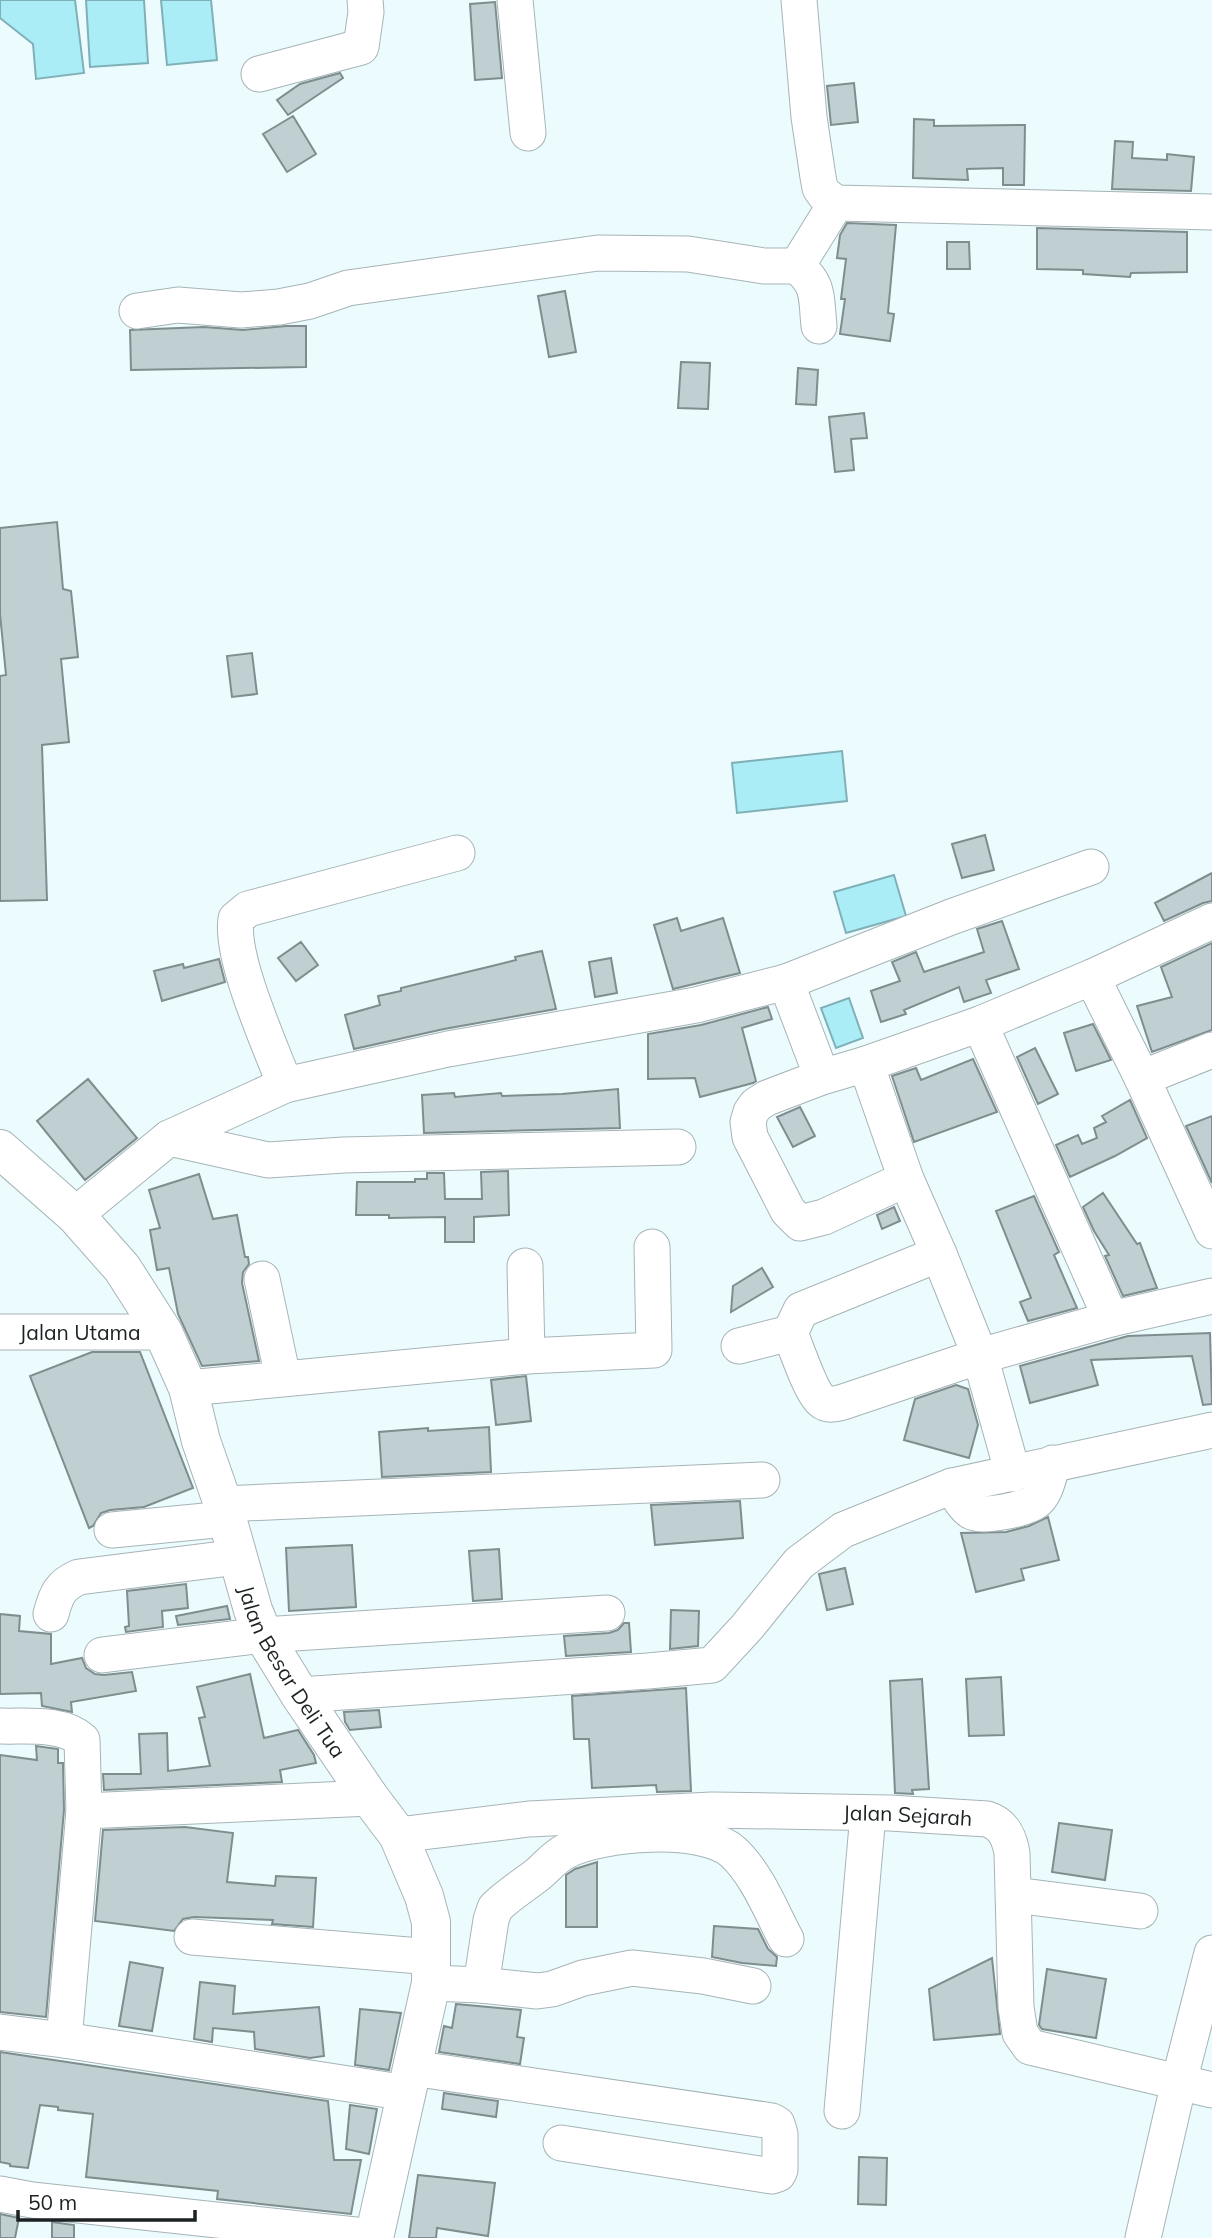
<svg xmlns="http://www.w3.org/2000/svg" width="1212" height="2238" viewBox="0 0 1212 2238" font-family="Mulish,sans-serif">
  <rect width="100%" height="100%" fill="#ecfbfd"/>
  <path fill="#abedf7" stroke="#80b0b7" stroke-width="2" d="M0,0H75L84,73L36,79L33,44L0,18Z
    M86,0H144L148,63L90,67Z
    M161,0H211L217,60L167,65Z
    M842,751L847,801L737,813L732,763Z
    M894,875L906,916L846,933L834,892Z
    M849,998L863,1038L836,1048L821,1008Z"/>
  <path fill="#c0cfd2" stroke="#7f8d8f" stroke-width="2" d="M495,2L502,78L475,80L470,4Z
    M340,73L343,78L288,115L277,100L300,84Z
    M854,83L858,122L831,125L827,86Z
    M293,116L316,154L287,172L263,134Z
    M914,119L934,120V126L1025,125L1024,185H1003V168L967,169L968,180L913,178Z
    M1115,141L1133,142L1132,158L1167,160V154L1194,157L1191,191L1112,189Z
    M847,223L896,225L888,313L894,314L890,341L840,334L845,299H841L846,259L837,258L840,235Z
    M1037,228L1187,232V272L1131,273L1130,277L1083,274V270L1037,269Z
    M947,242H969L970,269H947Z
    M565,291L576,352L549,357L538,296Z
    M286,326H306V367L131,370L130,330L204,327L243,330Z
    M681,362L710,363L708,409L678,408Z
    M798,368L818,370L816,405L796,404Z
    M864,413L867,438L851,439L854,470L835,472L829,417Z
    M57,522L63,589L71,591L78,657L61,659L69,742L42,745L47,900L0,901V676L6,675L0,614V528Z
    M252,653L257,694L232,697L227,656Z
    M985,835L994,870L962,878L952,844Z
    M1212,873V901L1203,903L1164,921L1155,903Z
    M677,918L681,931L723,918L740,973L673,989L654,925Z
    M1002,921L1019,969L986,980L991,993L964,1002L959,987L904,1010L906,1014L881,1022L871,991L900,981L892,962L916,952L924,972L984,952L977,929Z
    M301,942L318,965L296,981L278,958Z
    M1212,943V1030L1152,1052L1137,1006L1172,997L1161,967Z
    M542,951L556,1009L444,1029L354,1049L345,1015L380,1005L378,996L401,991V988L492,966L516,960L515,957Z
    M611,958L617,993L595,997L589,962Z
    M219,959L225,982L162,1001L154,971L183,964L184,968Z
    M768,1007L772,1019L742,1028L756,1081L753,1083L700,1097L695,1078L648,1079V1034L701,1025Z
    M1093,1024L1111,1060L1076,1071L1064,1033Z
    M1035,1048L1058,1094L1038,1104L1017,1057Z
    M973,1059L997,1112L914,1142L892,1076L916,1068L921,1080Z
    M88,1079L137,1138L85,1180L37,1121Z
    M618,1089L620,1128L424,1133L422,1095L454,1093L455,1097L501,1093L502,1096L562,1094Z
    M1130,1100L1147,1138L1115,1156L1070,1177L1056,1145L1078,1135L1082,1144L1097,1138L1094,1128L1106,1122L1102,1116Z
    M800,1107L815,1136L793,1147L777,1117Z
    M1212,1116V1183L1186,1126Z
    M508,1171L509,1215L474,1217V1242H445V1217L389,1218V1215H356L357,1182H415V1179H427V1173H444L445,1199H482L481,1172Z
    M199,1174L213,1219L237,1215L245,1257H248L249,1264L243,1272L242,1283L259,1361L202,1366L178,1314L169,1268L157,1270L150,1230L160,1228L149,1190Z
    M1103,1193L1137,1244L1140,1243L1157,1288L1123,1296L1105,1256L1109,1255L1094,1231L1083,1207Z
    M1034,1196L1059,1252L1054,1255L1077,1308L1028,1321L1020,1302L1031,1298L996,1211Z
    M894,1207L900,1221L882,1229L877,1215Z
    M762,1268L773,1287L731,1312L733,1286Z
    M1210,1333L1212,1404L1203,1405L1192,1356L1091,1360L1098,1385L1030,1403L1020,1366L1128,1336Z
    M92,1352H140L193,1488L144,1507L110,1510L101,1513L93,1526L89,1528L30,1376Z
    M526,1376L531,1421L496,1425L491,1380Z
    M956,1385L968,1389L978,1425L969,1458L904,1440L915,1399Z
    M489,1427L491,1472L382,1477L379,1432L428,1428V1431Z
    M740,1501L743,1538L655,1545L651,1505Z
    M1048,1517L1059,1560L1021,1569L1024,1580L976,1592L961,1533L1006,1532L1029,1526Z
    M352,1545L356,1607L289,1611L286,1548Z
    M499,1549L502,1599L473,1601L469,1551Z
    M845,1568L853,1604L827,1610L819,1574Z
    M186,1584L188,1608L162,1611L163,1627L126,1632L125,1627L129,1626L127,1591Z
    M227,1606L230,1619L178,1625L176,1616Z
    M671,1610L699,1611L698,1646L670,1649Z
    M0,1614L20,1616L19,1631L51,1634V1664L82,1658L86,1668L95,1674L104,1675L132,1672L136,1691L71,1702L72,1712L42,1706L41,1693L0,1694Z
    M624,1623H629L631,1652L566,1656L564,1636L609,1633L618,1630Z
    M250,1674L264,1738L298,1730L314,1755L316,1763L280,1770L282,1782L104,1790L103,1774H141L139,1734L167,1733L168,1771L210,1766L199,1718L205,1717L197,1687Z
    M1001,1677L1004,1735L969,1736L966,1679Z
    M922,1679L929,1789L912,1790L913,1794L895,1793L890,1681Z
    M686,1688L691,1791L657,1792L656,1785L592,1788L589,1739H574L572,1696Z
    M379,1710L381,1727L350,1730L345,1722L344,1712Z
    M36,1746L58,1749V1763H63L64,1810L46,2017L0,2012V1755L37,1760Z
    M1059,1823L1112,1830L1105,1880L1052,1872Z
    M185,1827L233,1833L227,1882L275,1886L276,1876L316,1878L313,1927L272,1924L273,1920L194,1917L183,1919L174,1931L95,1921L103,1830Z
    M597,1862V1927H566V1875L575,1869Z
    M714,1926L758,1929L768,1949L777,1957L776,1966L742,1963L712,1957Z
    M992,1958L1000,2034L934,2040L929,1989Z
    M130,1962L163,1968L152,2031L119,2026Z
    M1047,1969L1106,1979L1096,2038L1042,2029L1039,2025Z
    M200,1982L235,1986L233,2014L319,2007L324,2056L310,2058L255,2049L254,2032L213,2028L212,2042L194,2039Z
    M456,2004L521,2010L517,2037L524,2038L520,2064L439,2052L444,2026L452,2028Z
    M360,2009L401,2013L389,2070L355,2065Z
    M0,2052L328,2101L334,2160H361L351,2214L217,2199L218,2191L86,2177L93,2114L58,2110V2107L40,2105L28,2168L10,2166V2164L0,2162Z
    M444,2093L498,2101L496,2117L442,2109Z
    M350,2105L377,2109L369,2154L346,2149Z
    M859,2157L887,2158L886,2205L858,2204Z
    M418,2175L495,2183L488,2236L437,2228L436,2238H409Z
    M0,2214L19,2218L15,2238H0Z
    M52,2222L74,2225V2238H52Z"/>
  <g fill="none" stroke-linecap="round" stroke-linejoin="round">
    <g stroke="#a6b4b7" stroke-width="37">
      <g id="minor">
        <path d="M515,0L528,133"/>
        <path d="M799,0L809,117L818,177L820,188L825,195L836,203L1212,212"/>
        <path d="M259,74L361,47L366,12L365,0"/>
        <path d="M797,266C820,285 816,298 819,326"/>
        <path d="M137,311L178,305L241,310L279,307L310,301L348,288L598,253L688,254L764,266H797L836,203"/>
        <path d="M1092,977L1212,921"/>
        <path d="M786,982L822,1077"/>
        <path d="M980,1024L1111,1319"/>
        <path d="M866,1064L822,1077L767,1098L756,1105L751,1112L748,1122L750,1137L788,1211L800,1223L824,1217L906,1179"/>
        <path d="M1142,1078L1212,1050"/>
        <path d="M285,1085C270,1045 230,958 236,919L248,909L457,853"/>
        <path d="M169,1138L268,1160L344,1155L678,1147"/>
        <path d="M75,1215L169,1138L285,1085L448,1049L696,1005L786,982L951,917L1091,867"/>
        <path d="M939,1254L801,1310L790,1333C796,1347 811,1393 822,1401C828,1406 836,1404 843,1402L980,1356L1111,1319L1212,1296"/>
        <path d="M525,1266L527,1356"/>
        <path d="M262,1279L283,1378"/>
        <path id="s1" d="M0,1332H163"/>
        <path d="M739,1346L790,1333"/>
        <path d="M188,1388L527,1356L654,1350L652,1247"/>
        <path d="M1013,1474L980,1356L939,1254L906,1179L866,1064L980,1024L1092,977L1142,1078L1212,1231"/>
        <path d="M952,1486C958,1495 963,1507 972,1512C982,1518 1025,1509 1035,1502C1046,1495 1049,1475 1053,1463"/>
        <path d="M223,1504L762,1480"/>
        <path d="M112,1530L226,1519"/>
        <path d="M51,1614C56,1595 60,1585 79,1577L238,1557"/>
        <path d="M102,1655L263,1635L607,1613"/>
        <path d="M300,1695L648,1671L712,1665L747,1627L799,1563L843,1530L952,1486L1212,1430"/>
        <path d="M0,1726C26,1727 62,1722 82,1740L84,1811L64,2040"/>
        <path d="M84,1811L370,1798"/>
        <path id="s2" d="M398,1835L529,1819L712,1810L890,1813L987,1819C1003,1824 1009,1836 1012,1853L1016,2007L1020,2033L1030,2047L1212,2090"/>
        <path d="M1015,1895L1140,1911"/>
        <path d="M192,1937L432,1957"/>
        <path d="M431,1983L481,1985L537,1991L552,1989L583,1978L632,1968L703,1976L753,1986"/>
        <path d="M481,1985L491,1920L495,1908C508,1895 523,1886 537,1875C547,1867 554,1857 566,1851C601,1833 702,1824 733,1852C757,1874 771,1911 786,1939"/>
        <path d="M0,2032L64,2040L407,2093"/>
        <path d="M412,2068L772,2121L777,2124L780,2134V2170L778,2174L772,2176L561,2143"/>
        <path d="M842,2111L868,1814"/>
        <path d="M0,2194L32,2200L374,2237"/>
        <path d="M1143,2238L1179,2082L1212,1953"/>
      </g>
    </g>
    <g stroke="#a6b4b7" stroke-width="40">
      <g id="major">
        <path id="s3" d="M0,1149L75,1215L122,1268L163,1332L188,1388L201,1441L223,1504L253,1610L263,1635L300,1695L370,1798L398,1835L424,1896L431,1922V1983L374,2238"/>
      </g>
    </g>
    <use href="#minor" stroke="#fff" stroke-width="35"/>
    <use href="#major" stroke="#fff" stroke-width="38"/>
  </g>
  <g text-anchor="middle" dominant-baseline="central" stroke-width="5" stroke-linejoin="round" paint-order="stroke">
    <g font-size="21" fill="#1c2223" stroke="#fff">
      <text stroke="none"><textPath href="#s1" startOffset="80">Jalan Utama</textPath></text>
      <text stroke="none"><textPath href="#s3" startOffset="612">Jalan Besar Deli Tua</textPath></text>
      <text stroke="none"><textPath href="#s2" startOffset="511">Jalan Sejarah</textPath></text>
    </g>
  </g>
  <path d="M18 2210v10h177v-10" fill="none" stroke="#1c2223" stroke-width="3.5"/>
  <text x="28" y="2210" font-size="21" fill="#1c2223" stroke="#ffffff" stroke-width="5" paint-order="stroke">50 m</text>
</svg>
